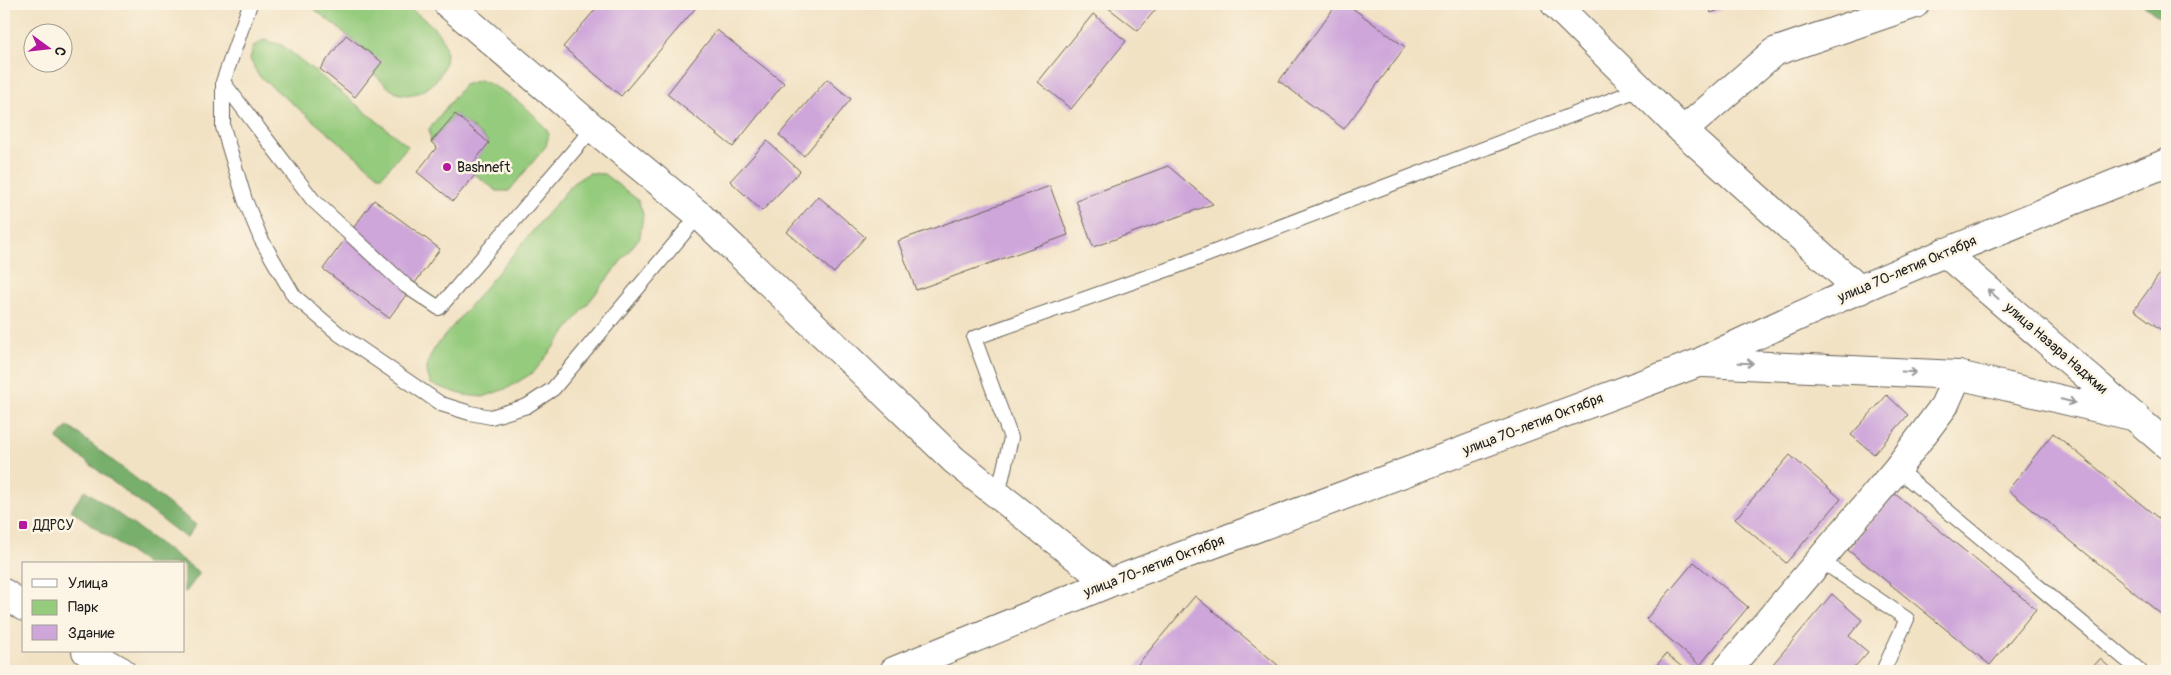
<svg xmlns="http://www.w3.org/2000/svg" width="2171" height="675" viewBox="0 0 2171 675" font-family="Pangolin,sans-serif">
  <rect width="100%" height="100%" fill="#fcf5e5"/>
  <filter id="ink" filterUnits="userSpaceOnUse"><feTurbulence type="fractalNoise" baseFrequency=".02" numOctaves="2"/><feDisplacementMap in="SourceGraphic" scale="10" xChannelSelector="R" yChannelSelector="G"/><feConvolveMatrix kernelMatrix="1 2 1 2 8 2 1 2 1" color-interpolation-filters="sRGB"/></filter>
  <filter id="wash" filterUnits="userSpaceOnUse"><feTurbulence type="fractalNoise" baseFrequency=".0096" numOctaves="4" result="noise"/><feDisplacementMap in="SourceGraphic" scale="20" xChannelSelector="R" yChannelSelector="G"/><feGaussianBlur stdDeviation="1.12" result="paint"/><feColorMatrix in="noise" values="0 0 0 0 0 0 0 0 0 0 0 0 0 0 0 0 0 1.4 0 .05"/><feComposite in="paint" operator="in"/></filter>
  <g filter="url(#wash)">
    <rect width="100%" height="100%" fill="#f2e2c4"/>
    <path fill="#95cb7d" stroke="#58744c" d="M308,4H404C415,13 431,22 439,34C459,59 432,101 400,94C391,92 380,79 373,73L381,62Z
      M263,40L282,45L408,146L381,177L258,75L250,59L253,47Z
      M479,80C501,86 538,114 549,134L546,146L509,191H497L468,169L489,142L455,114L431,142L429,129L464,85Z
      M589,173L604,174L638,200L643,214L640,237L534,372L508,388L483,397L464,395L431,384C424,368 427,361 436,346L573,183Z"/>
    <path fill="#78af6c" stroke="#4a6644" d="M2142,4H2167V15L2159,17Z
      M68,426L196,525L186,538L57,439Z
      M85,490L200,573L186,592L184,591V564H146L71,510Z"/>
    <g id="blocks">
      <path fill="#cea6da" d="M600,4H699L621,96L563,47Z
        M1108,4H1160L1138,31L1106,6Z
        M1337,4H1347L1405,47L1344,129L1279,81Z
        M1708,4H1735L1711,13Z
        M1093,14L1126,41L1071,109L1038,82Z
        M717,30L784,83L733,147L667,94Z
        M346,35L382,62L355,97L320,69Z
        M827,79L851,99L804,156L779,135Z
        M455,114L489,143L468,169L475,175L453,201L417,172L437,147L431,142Z
        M767,141L800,171L762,211L730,181Z
        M1168,166L1213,204L1093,247L1076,200Z
        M1050,186L1068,235L916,290L898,241Z
        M818,196L865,237L834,273L787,232Z
        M374,200L440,249L389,318L323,269Z
        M2167,264V334L2134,310Z
        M1887,395L1908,415L1874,454L1851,435Z
        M2053,433L2167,525V608L2162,615L2008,490Z
        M1790,455L1841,499L1786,563L1735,519Z
        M1894,493L2036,609L1990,665L1848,550Z
        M1694,562L1748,607L1700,665L1646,619Z
        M1832,594L1862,620L1849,636L1868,652L1851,671H1767Z
        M1195,596L1285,671H1134L1133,670Z
        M1666,654L1687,671H1652Z
        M2100,659L2114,671H2089Z"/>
    </g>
  </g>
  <g filter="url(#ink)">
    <use href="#blocks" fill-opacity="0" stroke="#676157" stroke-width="1"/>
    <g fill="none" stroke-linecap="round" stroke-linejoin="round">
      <g stroke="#676157" stroke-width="16">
        <path id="lane" d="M250,4L223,82L313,200L406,286L439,308L593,128
          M223,82V127L245,200L261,239L294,296L339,334L441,404L470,413L491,417L527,406L553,389L699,215
          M1897,469L2140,671
          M998,495L1011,438L974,338L1175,267L1640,89
          M1820,560L1907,619L1883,671"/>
      </g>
      <g stroke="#676157" stroke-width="30">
        <path id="street" d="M1555,4L1683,131L1860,290
          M1683,131L1774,52L1915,4
          M1726,671L1897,469L1944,406L1958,375"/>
      </g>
      <g stroke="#676157" stroke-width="30">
        <path id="secondary" d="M448,4L593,128L699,215L954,460L1109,583
          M1944,252L2167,445
          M1704,363L1958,375L2136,417
          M4,593L24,607
          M86,651L121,671
          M894,671L1109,583L1698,363C1851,289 2009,226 2167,163"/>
      </g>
      <use href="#lane" stroke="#fff" stroke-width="14"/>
      <use href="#street" stroke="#fff" stroke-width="28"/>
      <use href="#secondary" stroke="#fff" stroke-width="28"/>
    </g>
    <defs><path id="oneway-shaft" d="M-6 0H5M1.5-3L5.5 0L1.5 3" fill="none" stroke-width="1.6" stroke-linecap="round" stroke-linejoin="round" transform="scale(1.25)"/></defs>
    <g stroke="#999">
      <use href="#oneway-shaft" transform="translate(1993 294) rotate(-139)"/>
      <use href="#oneway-shaft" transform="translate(1746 363) rotate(2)"/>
      <use href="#oneway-shaft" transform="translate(1909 372) rotate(3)"/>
      <use href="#oneway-shaft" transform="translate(2068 401) rotate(14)"/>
    </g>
  </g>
  <g fill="#b5179e" stroke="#fcf5e5" stroke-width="2">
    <circle cx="447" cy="167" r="5"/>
    <rect x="18" y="520" width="10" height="10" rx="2.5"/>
  </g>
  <g text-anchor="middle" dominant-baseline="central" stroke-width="5" stroke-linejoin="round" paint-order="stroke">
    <g font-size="14" fill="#1c1c1c" stroke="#fcf5e5" text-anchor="start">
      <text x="457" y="167">Bashneft</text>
      <text x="33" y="525">ДДРСУ</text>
    </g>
    <g font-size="14" fill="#1c1c1c" stroke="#fcf5e5">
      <text transform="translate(1907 269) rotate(-23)">улица 70-летия Октября</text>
      <text transform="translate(2056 348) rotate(41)">улица Назара Наджми</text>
      <text transform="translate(1533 424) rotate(-21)">улица 70-летия Октября</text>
      <text transform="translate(1154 566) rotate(-21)">улица 70-летия Октября</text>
    </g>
  </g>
  <rect width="2171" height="675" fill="none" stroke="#fcf5e5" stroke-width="20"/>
  <rect x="22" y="562" width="162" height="90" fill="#fcf5e5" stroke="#a29e95"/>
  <rect x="32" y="579" width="25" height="8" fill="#ffffff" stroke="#a29e95"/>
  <text x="68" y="588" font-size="15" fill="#1c1c1c">Улица</text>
  <rect x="32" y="600" width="25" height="15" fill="#95cb7d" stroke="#a29e95"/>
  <text x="68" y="612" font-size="15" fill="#1c1c1c">Парк</text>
  <rect x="32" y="625" width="25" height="15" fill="#cea6da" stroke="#a29e95"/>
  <text x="68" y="638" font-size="15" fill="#1c1c1c">Здание</text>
  <g transform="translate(48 48) rotate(105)"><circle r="24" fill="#fcf5e5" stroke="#a29e95"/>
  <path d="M0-4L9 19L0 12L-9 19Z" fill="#b5179e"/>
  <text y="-8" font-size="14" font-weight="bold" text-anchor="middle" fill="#1c1c1c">С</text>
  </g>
</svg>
